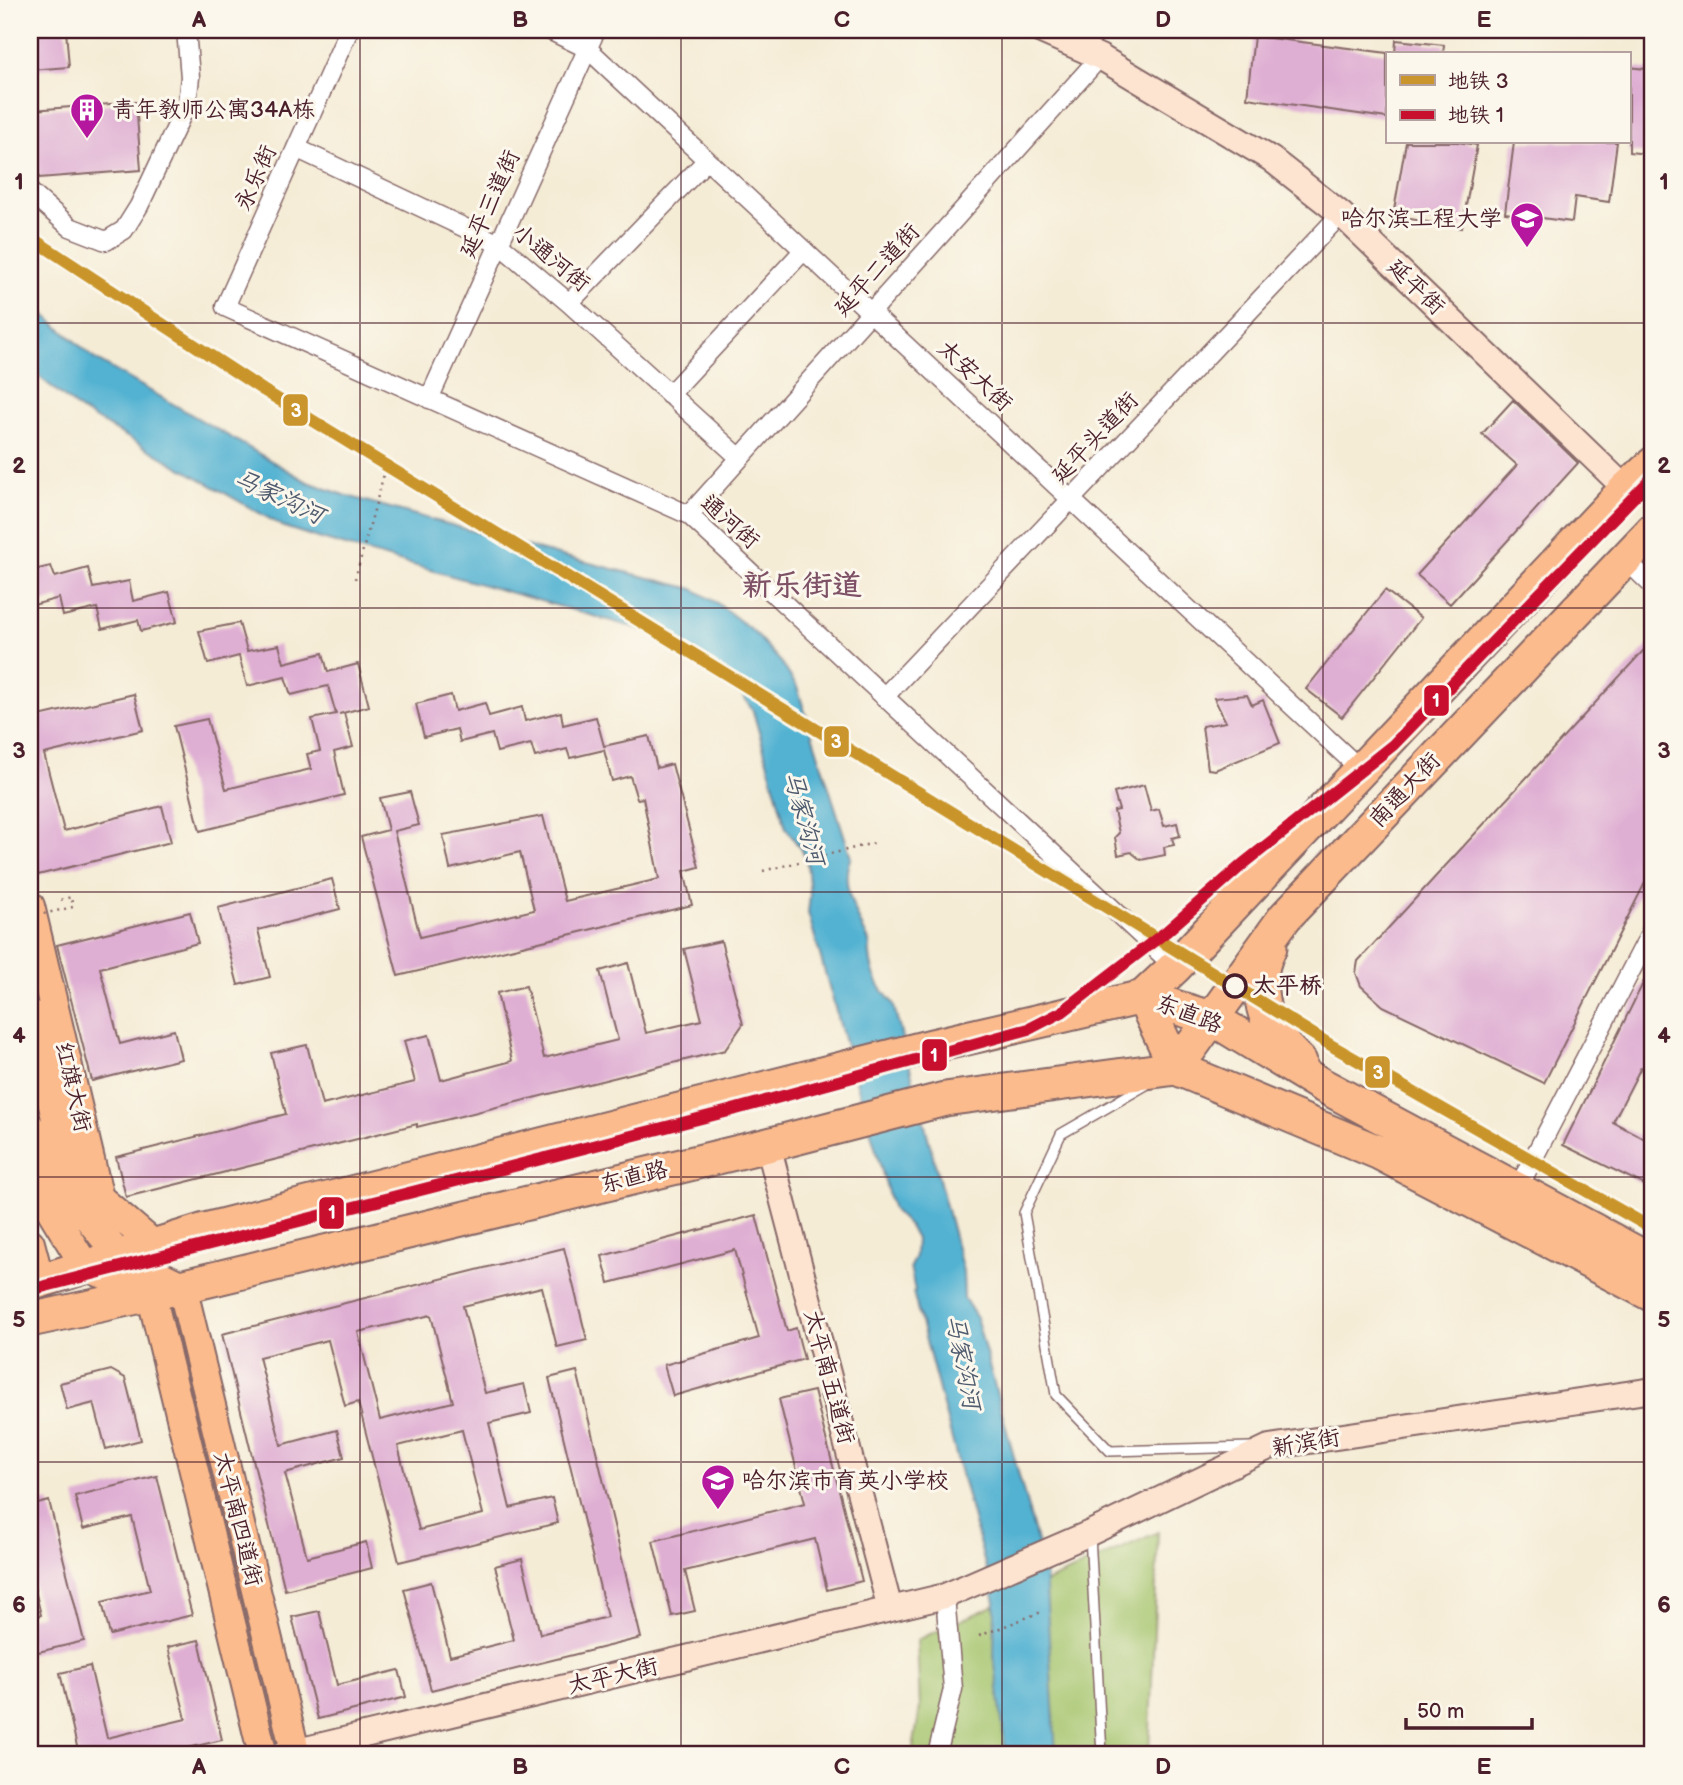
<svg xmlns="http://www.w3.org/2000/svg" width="1683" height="1785" viewBox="0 0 1683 1785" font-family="'Balsamiq Sans','LXGW WenKai TC',sans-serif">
  <rect width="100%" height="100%" fill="#fbf7ec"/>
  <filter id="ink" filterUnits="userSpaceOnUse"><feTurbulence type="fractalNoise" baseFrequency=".0143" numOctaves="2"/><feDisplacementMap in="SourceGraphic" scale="14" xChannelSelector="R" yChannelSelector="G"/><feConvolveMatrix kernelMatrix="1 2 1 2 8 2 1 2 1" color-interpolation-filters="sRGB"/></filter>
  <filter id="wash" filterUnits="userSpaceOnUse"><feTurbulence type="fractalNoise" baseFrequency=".00686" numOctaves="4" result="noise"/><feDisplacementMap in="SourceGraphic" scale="28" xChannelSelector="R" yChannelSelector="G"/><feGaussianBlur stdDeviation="1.57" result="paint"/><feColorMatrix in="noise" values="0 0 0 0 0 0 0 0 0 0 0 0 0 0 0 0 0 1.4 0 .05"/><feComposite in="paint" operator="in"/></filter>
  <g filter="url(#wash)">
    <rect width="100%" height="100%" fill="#f5ecd6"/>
    <path fill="#a4c46c" stroke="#77724c" stroke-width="2" d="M1158,1532L1149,1755H912L920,1708L917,1640Z"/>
    <path fill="#53b2d2" stroke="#4e687e" stroke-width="2" d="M30,302L95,359L308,482L344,495L558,555L693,589L717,603L753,631L781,662L797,687L851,857C838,884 857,915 868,939C871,944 869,950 870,955C872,975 879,988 893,1003L963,1271L964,1298L976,1317L1045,1571L1056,1755H1006L994,1656L995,1602L913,1292L915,1291L910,1267L915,1256L916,1239L909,1226L893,1210L808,913L810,895L807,863L804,854L786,828L753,711C736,681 705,656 675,639L321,539L284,527L80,410L31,370Z"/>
    <g id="blocks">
      <path fill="#dfafd3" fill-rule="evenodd" d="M30,30H66L69,67L30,70Z
        M1254,36L1387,53V118L1247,98Z
        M1396,40L1444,45L1443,54H1395Z
        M1629,67L1653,70V111L1648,154L1629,152Z
        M136,102L141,170L39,178L33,110Z
        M1406,142H1457L1477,145L1462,228L1393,216Z
        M1514,142H1617L1609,202L1575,197L1572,222L1505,213Z
        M1513,400L1578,463L1450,604L1417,575L1517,465L1482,434Z
        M51,566L55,577L88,568L93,588L129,581L133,601L169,592L177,622L141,631L138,620L102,629L97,608L63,616L59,598L30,606V571Z
        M1385,590L1421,618L1342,717L1306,689Z
        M239,623L247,651L279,645L284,663L323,653L328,672L358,664L369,706L339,714L344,713L353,747L334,752L344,795L200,831L174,726L207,719L226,789L311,769L307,754L320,751L312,719L336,714L328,686L291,695L285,677L247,686L239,656L208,664L199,631Z
        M1653,640V867L1544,1083L1383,1006L1361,986L1356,973L1358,961Z
        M134,694L143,730L44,754L64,831L162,806L171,842L38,875L30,841V718Z
        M451,695L455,711L485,703L489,716L522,707L525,721L561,712L563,725L596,717L604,746L649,736L657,768L672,764L699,867L684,871L692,905L398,976L361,837L388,830L380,798L410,792L419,825L394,831L420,937L534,910L520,852L450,869L443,835L543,816L565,901L659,879L643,798L637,799L630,776L612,781L604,750L570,758L567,749L535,757L531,744L497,752L492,734L460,742L457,729L424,737L416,704Z
        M1247,695L1252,705L1263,700L1280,743L1215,770L1208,769L1202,726L1226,722L1214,698Z
        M1144,785L1151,811L1159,809L1164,826L1177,823L1180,836L1172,838L1174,845L1164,847L1165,855L1141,860L1131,852L1118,855L1115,837L1119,833L1114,811L1119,810L1114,793Z
        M332,879L340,909L258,930L270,977L238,985L218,908Z
        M190,912L198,943L100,968L120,1044L174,1030L181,1059L92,1081L57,945Z
        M721,941L743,1024L725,1050L417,1127V1124L126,1197L116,1157L286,1114L271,1053L307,1045L322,1105L415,1082L404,1041L429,1035L441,1080L512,1061L497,993L526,986L544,1058L618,1040L600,971L628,963L646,1033L702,1020L684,949Z
        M1653,963V1073L1641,1067L1613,1122L1653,1143V1189L1563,1145Z
        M756,1215L787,1331L796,1328L804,1359L673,1396L664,1365L759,1338L735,1250L609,1283L602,1256Z
        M564,1248L587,1340L557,1347L542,1287L463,1306L485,1393L524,1384L531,1413L489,1423L510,1508L552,1498L558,1523L399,1562L358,1402L345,1406L328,1340L259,1357L281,1445L337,1430L344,1457L285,1473L307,1557L366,1542L372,1568L285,1590L222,1334ZM431,1315L453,1402L380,1420L358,1332ZM462,1430L483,1514L419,1530L398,1446Z
        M111,1370L125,1378L141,1440L106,1449L94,1403L67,1410L60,1383Z
        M577,1371L641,1638L431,1690L404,1589L431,1582L450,1656L514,1640L495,1566L522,1559L540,1634L607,1617L549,1378Z
        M814,1391L862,1581L827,1590L815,1539L685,1571L695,1611L672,1616L653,1541L805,1503L779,1399Z
        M157,1476L192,1615L110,1635L102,1602L150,1590L132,1517L83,1529L75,1496Z
        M49,1501L84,1641L30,1654V1618L41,1615L30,1569V1506Z
        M319,1611L337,1685L399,1670L406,1697L318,1719L292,1617Z
        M199,1640L222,1740L158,1755H79L60,1673L90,1666L107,1738L186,1719L168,1647Z"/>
    </g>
  </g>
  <g filter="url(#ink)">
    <use href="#blocks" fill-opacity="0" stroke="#866767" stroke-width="2"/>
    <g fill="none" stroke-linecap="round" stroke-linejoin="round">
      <g stroke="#866767" stroke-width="12">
        <path id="lane" d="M1146,1085L1061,1134L1024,1213L1056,1395L1110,1451L1250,1447
          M1090,1535L1102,1755"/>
      </g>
      <g stroke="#866767" stroke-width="21">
        <path id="street" d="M349,30L225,307L689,515L1175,967
          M549,30L588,49L1360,769
          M296,148L499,244L569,303L740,458
          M30,192L70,227L106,241L124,230L139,206L187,104L190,77L186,30
          M569,303L707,160
          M669,395L804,250
          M429,399L596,30
          M689,515L1100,57
          M1624,558L1653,586
          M884,697L1341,214
          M1518,1188L1653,928
          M937,1755L953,1689L945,1596"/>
      </g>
      <g stroke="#866767" stroke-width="28">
        <path id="secondary" d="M1039,30L1100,57L1271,159L1341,214L1626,489
          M768,1145L890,1609
          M281,1755L945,1596L1090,1533L1269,1447L1653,1390"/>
      </g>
      <g stroke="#866767" stroke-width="32">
        <path id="primary" d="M30,906L99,1198L154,1245
          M30,1014L78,1205L119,1256L182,1286L296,1755
          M30,1127L52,1212L85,1266L151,1294L263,1755
          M30,1243L40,1281"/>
      </g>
      <g stroke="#866767" stroke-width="37">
        <path id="highway" d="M1270,947C1255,975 1259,1011 1277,1037C1283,1046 1292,1054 1300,1062
          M1143,997L1175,967L1626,489L1653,464
          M1143,997L1176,1068
          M1176,1068L1285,917L1653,530
          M30,1284L205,1230L932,1046L1143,997L1213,1019L1320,1084L1653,1262
          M30,1320L151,1294L768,1145L945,1099L1176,1068L1380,1153L1653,1295"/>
      </g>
      <path stroke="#866767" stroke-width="2.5" stroke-dasharray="2 5" stroke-linecap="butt" d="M355,579L384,474
        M763,871L878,842
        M979,1636L1044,1611"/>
      <use href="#lane" stroke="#fff" stroke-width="9"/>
      <use href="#street" stroke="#fff" stroke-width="18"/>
      <use href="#secondary" stroke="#fde4d1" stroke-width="24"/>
      <use href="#primary" stroke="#fbbb8d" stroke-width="28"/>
      <use href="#highway" stroke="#fbbb8d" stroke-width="33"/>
      <path stroke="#866767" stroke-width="2.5" stroke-dasharray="2 5" stroke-linecap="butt" d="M30,917L73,907L71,897L60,900"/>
      <g stroke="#fbf7ec" stroke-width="18">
        <path id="metro-1" d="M30,237L263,390L1334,1047L1653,1229"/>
      </g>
      <g stroke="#fbf7ec" stroke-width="18">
        <path id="metro-2" d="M30,1290L725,1112L1029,1029L1062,1012L1167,931L1243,864L1393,745L1653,477"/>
      </g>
      <use href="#metro-1" stroke="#c9952c" stroke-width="12"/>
      <use href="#metro-2" stroke="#c8102e" stroke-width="12"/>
    </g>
  </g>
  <path fill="none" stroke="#4a1f2b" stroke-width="2" stroke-opacity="0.55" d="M360,30V1755M681,30V1755M1002,30V1755M1323,30V1755M30,323H1653M30,608H1653M30,892H1653M30,1177H1653M30,1462H1653"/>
  <defs>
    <g id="building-pin" transform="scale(1.75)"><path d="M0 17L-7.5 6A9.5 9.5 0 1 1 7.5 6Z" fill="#b5179e" stroke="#fbf7ec"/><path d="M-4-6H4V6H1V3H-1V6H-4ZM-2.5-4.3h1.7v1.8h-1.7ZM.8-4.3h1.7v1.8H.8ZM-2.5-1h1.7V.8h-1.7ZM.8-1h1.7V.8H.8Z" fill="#fff"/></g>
    <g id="university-pin" transform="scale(1.75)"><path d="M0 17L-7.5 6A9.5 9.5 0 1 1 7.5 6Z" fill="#b5179e" stroke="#fbf7ec"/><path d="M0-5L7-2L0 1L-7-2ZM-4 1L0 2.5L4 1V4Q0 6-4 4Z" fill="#fff"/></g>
    <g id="school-pin" transform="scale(1.75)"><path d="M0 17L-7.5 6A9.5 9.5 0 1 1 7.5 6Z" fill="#b5179e" stroke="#fbf7ec"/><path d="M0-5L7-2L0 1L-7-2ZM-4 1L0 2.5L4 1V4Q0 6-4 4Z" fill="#fff"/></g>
  </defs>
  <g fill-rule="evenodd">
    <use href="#building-pin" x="87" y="110"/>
    <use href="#university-pin" x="1527" y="219"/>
    <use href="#school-pin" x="718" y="1481"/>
  </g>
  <circle fill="#fbf7ec" stroke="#4a1f2b" stroke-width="3.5" cx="1235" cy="986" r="11"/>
  <g text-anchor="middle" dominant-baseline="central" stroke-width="6" stroke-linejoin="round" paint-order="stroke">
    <g font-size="23" fill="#4a1f2b" stroke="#fbf7ec" text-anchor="start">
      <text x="112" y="110">青年教师公寓34A栋</text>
      <text x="1502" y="219" text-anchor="end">哈尔滨工程大学</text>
      <text x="742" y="1481">哈尔滨市育英小学校</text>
    </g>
    <g font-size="23" fill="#4a1f2b" stroke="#fbf7ec">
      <text transform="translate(256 178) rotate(-66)">永乐街</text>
      <text transform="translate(490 204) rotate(-66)">延平三道街</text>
      <text transform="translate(551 258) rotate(39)">小通河街</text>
      <text transform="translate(877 270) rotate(-48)">延平二道街</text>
      <text transform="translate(1416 287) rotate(44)">延平街</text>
      <text transform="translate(975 376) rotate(43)">太安大街</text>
      <text transform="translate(1095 438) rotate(-47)">延平头道街</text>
      <text transform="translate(730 522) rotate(41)">通河街</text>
      <text transform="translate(1405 790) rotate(-47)">南通大街</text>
      <text transform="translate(1189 1014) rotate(21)">东直路</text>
      <text transform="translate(73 1087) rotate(77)">红旗大街</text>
      <text transform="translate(634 1177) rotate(-14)">东直路</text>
      <text transform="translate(829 1377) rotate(75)">太平南五道街</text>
      <text transform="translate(1306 1443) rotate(-10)">新滨街</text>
      <text transform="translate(238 1519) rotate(76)">太平南四道街</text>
      <text transform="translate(613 1676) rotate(-13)">太平大街</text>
    </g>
    <g font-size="23" font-weight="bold" fill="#4a1f2b" stroke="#fbf7ec" text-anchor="start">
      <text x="1253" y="986">太平桥</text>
    </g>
    <g font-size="24" font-style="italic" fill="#4e5a6e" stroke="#fbf7ec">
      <text transform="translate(279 497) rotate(25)">马家沟河</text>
      <text transform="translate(804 818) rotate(75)">马家沟河</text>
      <text transform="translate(963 1362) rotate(79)">马家沟河</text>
    </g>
    <g font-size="30" font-weight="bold" fill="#7e5166" stroke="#fbf7ec">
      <text x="802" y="586">新乐街道</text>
    </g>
  </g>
  <g stroke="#fbf7ec" stroke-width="2.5">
    <rect x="282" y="393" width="27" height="34" rx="7" fill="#c9952c"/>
    <rect x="1423" y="684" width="27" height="33" rx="7" fill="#c8102e"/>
    <rect x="823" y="725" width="27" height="33" rx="7" fill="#c9952c"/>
    <rect x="921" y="1038" width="27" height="34" rx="7" fill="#c8102e"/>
    <rect x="1364" y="1055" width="27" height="34" rx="7" fill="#c9952c"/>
    <rect x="318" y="1196" width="27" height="34" rx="7" fill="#c8102e"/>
  </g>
  <g font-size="19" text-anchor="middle" font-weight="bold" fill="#fff">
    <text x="296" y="417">3</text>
    <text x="1436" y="707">1</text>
    <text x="836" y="748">3</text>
    <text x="934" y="1062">1</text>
    <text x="1378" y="1079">3</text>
    <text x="332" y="1219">1</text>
  </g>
  <rect width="1683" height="1785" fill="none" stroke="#fbf7ec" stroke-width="77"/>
  <rect x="1386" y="52" width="245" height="91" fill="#fbf7ec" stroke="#b4a19f" stroke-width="2"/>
  <rect x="1400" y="75" width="35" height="10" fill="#c9952c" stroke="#b4a19f" stroke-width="2"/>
  <text x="1448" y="88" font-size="21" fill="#4a1f2b">地铁 3</text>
  <rect x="1400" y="110" width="35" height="10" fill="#c8102e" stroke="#b4a19f" stroke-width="2"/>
  <text x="1448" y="122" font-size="21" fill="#4a1f2b">地铁 1</text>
  <path d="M1406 1718v10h126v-10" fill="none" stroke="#4a1f2b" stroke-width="3.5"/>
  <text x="1417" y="1718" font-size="21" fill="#4a1f2b" stroke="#fbf7ec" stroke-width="5" paint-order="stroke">50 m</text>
  <rect x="38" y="38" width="1606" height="1708" fill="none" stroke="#4a1f2b" stroke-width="2.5"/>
  <g font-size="23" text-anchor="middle" font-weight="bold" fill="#4a1f2b">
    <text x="199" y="27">A</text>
    <text x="520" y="27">B</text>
    <text x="842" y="27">C</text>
    <text x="1163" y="27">D</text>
    <text x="1484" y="27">E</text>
    <text x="19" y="189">1</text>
    <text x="1664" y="189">1</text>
    <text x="19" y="473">2</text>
    <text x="1664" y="473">2</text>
    <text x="19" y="758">3</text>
    <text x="1664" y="758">3</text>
    <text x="19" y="1043">4</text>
    <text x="1664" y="1043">4</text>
    <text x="19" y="1327">5</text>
    <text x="1664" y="1327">5</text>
    <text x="19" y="1612">6</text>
    <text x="1664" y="1612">6</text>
    <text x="199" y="1774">A</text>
    <text x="520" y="1774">B</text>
    <text x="842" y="1774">C</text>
    <text x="1163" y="1774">D</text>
    <text x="1484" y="1774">E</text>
  </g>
</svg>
